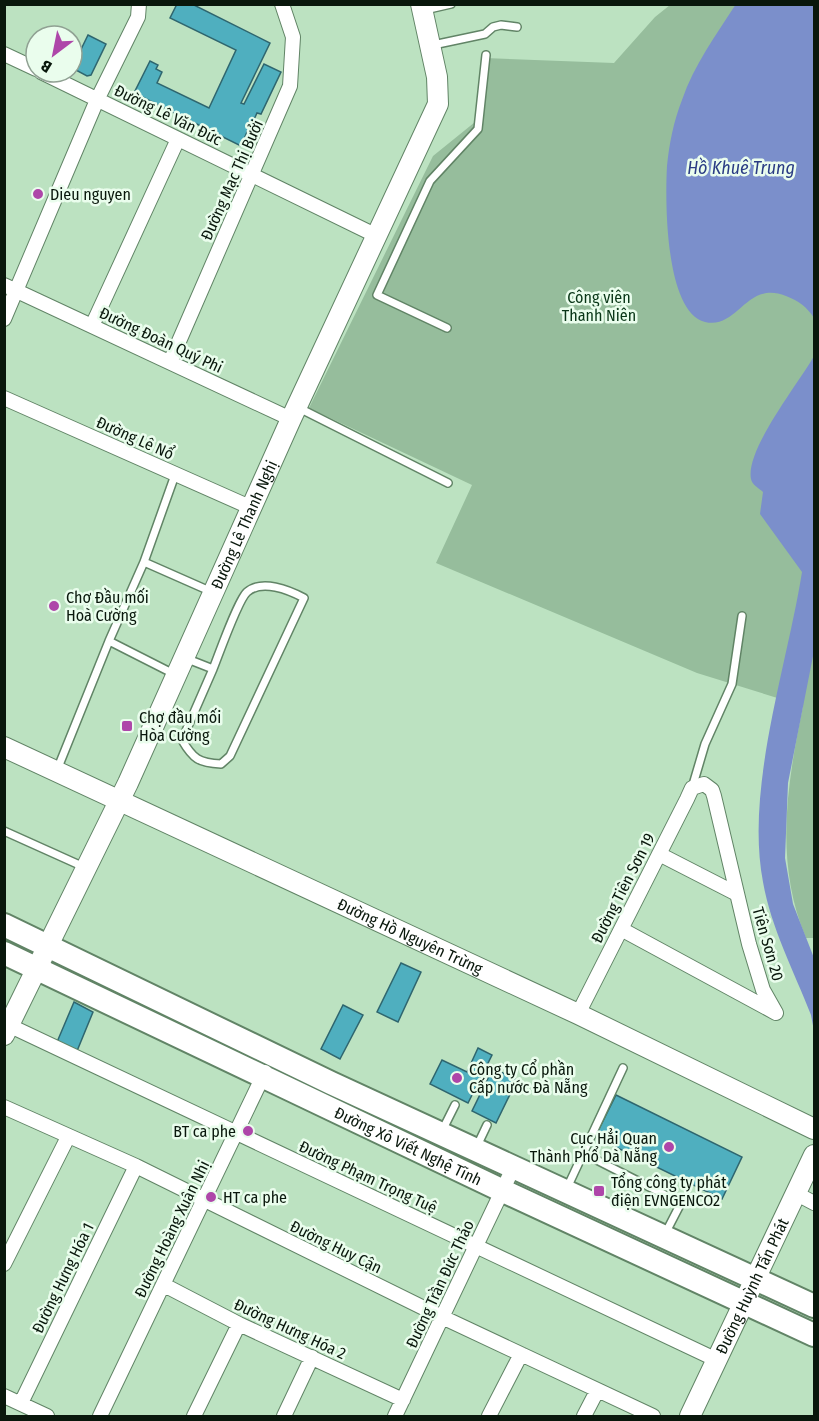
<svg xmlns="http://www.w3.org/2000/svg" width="819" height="1421" viewBox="0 0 819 1421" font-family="'Fira Sans Condensed',sans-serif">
  <rect width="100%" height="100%" fill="#bce2c1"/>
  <path fill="#96bd9c" d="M670,5H814V938H806C774,862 787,784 803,706L697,673L436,563L472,485L309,408L433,156L480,118L485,58L614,63L655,17Z"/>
  <path fill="#7b8fcb" d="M736,4L814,5V318C807,307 799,301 786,296C746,280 738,330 705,322C665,312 665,201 667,166C669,144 674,120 682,100C694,65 716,35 736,4Z
    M814,356V651L788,783L785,858L793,904L814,958V1031L811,1015C794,971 771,928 763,882C745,788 787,667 802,572L760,514L763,492C759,488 752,485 751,479C745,450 799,383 814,356Z"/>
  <path fill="#4fafbf" stroke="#2f666f" stroke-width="1.5" d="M177,4H192L270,43L241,103L244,104L264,64L281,72L261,114L257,113L251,126V134L247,132L241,146L134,93L150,61L158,65L156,69L162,72L157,83L209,108L236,50L170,18Z
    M88,35L106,44L91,75L87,76L72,68Z
    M401,963L421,972L398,1022L377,1012Z
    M74,1002L93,1012L77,1051L57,1042Z
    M343,1005L363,1015L340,1059L321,1049Z
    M478,1048L492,1055L468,1103L430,1084L442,1060L467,1072Z
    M493,1068L517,1080L496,1123L472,1111Z
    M616,1095L742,1157L722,1199L595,1137Z"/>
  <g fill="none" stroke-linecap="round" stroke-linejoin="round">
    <g stroke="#618466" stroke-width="10">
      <path id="lane" d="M425,10L451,4
        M433,45L485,34L493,27L501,25L517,27
        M447,328L377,295L430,181L478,129L486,55
        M297,407L448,483
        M144,562L175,475
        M185,658L213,669L182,740C193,759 199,763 221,764L230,756L304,598C289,590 262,579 247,592C238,600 219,654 213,669
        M174,674L109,641L144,562L212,592
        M57,770L109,641
        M692,788L705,744L732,684L742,616
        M4,831L84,867
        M443,1129L455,1105
        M477,1146L487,1125
        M583,1153L681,1203L665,1234
        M567,1188L623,1068"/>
    </g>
    <g stroke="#618466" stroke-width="16">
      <path id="street" d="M4,54L36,69
        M41,72L377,236
        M4,285L291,419
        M4,319L97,100L138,17L139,4
        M92,326L178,139
        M170,362L290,86L293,37L282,4
        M4,398L252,508
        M659,854L737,894
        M578,1014L687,799L692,788L704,784L712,790L714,796L749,944L763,990L776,1013L621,929
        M4,1023L717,1360
        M4,1107L136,1166L442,1317L653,1416
        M797,1194L814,1203
        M4,1264L68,1137
        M164,1285L239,1324L403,1400
        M4,1396L47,1416
        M21,1403L136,1166
        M100,1416L265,1072
        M194,1416L239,1324
        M284,1416L312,1357
        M395,1416L514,1166
        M489,1416L521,1354
        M584,1416L597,1391"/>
    </g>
    <g stroke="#618466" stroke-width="22">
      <g id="secondary">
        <path id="s1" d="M4,747L578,1014L814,1129"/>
        <path id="s2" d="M4,1035L128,783L291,419L438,104L437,77L421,4"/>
        <path id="s3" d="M690,1416L814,1155"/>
      </g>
    </g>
    <g stroke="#618466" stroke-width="26">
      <g id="primary">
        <path d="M4,925L331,1083L814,1306"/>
        <path id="s4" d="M4,953L501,1190L814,1335"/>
      </g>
    </g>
    <use href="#lane" stroke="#fff" stroke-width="7"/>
    <use href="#street" stroke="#fff" stroke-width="14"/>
    <use href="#secondary" stroke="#fff" stroke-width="20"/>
    <use href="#primary" stroke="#fff" stroke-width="22"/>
  </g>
  <g fill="#ae46a9" stroke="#eafded" stroke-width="2">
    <circle cx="38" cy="194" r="6"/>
    <circle cx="54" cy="606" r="6"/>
    <rect x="121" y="720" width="12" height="12" rx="3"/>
    <circle cx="457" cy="1078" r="6"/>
    <circle cx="248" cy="1131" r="6"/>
    <circle cx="669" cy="1147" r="6"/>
    <rect x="593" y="1185" width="12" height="12" rx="3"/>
    <circle cx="211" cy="1197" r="6"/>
  </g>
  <g text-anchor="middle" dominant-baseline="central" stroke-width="5" stroke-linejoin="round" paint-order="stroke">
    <g font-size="16" fill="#09170c" stroke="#eafded">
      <text transform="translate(168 115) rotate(26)">Đường Lê Văn Đức</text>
      <text transform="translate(232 180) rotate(-66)">Đường Mạc Thị Bưởi</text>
      <text transform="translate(161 340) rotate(25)">Đường Đoàn Quý Phi</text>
      <text transform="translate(135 438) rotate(24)">Đường Lê Nổ</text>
      <text stroke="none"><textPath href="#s2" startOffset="564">Đường Lê Thanh Nghị</textPath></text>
      <text transform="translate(623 888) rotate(-63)">Đường Tiên Sơn 19</text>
      <text stroke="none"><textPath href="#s1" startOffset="448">Đường Hồ Nguyên Trừng</textPath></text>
      <text transform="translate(768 944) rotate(74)">Tiên Sơn 20</text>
      <text stroke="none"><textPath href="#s4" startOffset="448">Đường Xô Viết Nghệ Tĩnh</textPath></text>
      <text transform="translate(368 1177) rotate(25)">Đường Phạm Trọng Tuệ</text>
      <text transform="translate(172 1229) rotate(-64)">Đường Hoàng Xuân Nhị</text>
      <text transform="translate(336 1247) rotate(26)">Đường Huy Cận</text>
      <text transform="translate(63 1278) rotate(-64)">Đường Hưng Hóa 1</text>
      <text transform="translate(440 1284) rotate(-65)">Đường Trần Đức Thảo</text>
      <text stroke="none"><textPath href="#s3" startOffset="144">Đường Huỳnh Tấn Phát</textPath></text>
      <text transform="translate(290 1329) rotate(25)">Đường Hưng Hóa 2</text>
    </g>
    <g font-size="16" fill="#09170c" stroke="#eafded" text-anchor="start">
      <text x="50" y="194">Dieu nguyen</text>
      <text x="66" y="597">Chợ Đầu mối<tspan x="66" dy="18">Hoà Cường</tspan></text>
      <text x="139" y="717">Chợ đầu mối<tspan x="139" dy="18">Hòa Cường</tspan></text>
      <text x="469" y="1069">Công ty Cổ phần<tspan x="469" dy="18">Cấp nước Đà Nẵng</tspan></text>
      <text x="236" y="1131" text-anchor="end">BT ca phe</text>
      <text x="657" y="1138" text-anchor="end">Cục Hẳi Quan<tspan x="657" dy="18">Thành Phổ Dà Nẵng</tspan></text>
      <text x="611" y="1182">Tổng công ty phát<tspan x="611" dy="18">điện EVNGENCO2</tspan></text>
      <text x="223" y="1197">HT ca phe</text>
    </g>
    <g font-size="16" fill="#093617" stroke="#eafded">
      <text x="599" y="297">Công viên<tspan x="599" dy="18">Thanh Niên</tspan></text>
    </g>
    <g font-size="18" font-style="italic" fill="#2a3c84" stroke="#eafded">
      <text x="741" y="168">Hồ Khuê Trung</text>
    </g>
  </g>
  <rect width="819" height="1421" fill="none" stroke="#09170c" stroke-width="12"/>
  <g transform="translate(54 54) rotate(212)"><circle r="28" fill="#eafded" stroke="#90a193" stroke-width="1.5"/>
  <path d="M0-4.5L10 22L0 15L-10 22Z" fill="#ae46a9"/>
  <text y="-9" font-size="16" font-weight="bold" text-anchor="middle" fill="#09170c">B</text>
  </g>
</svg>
